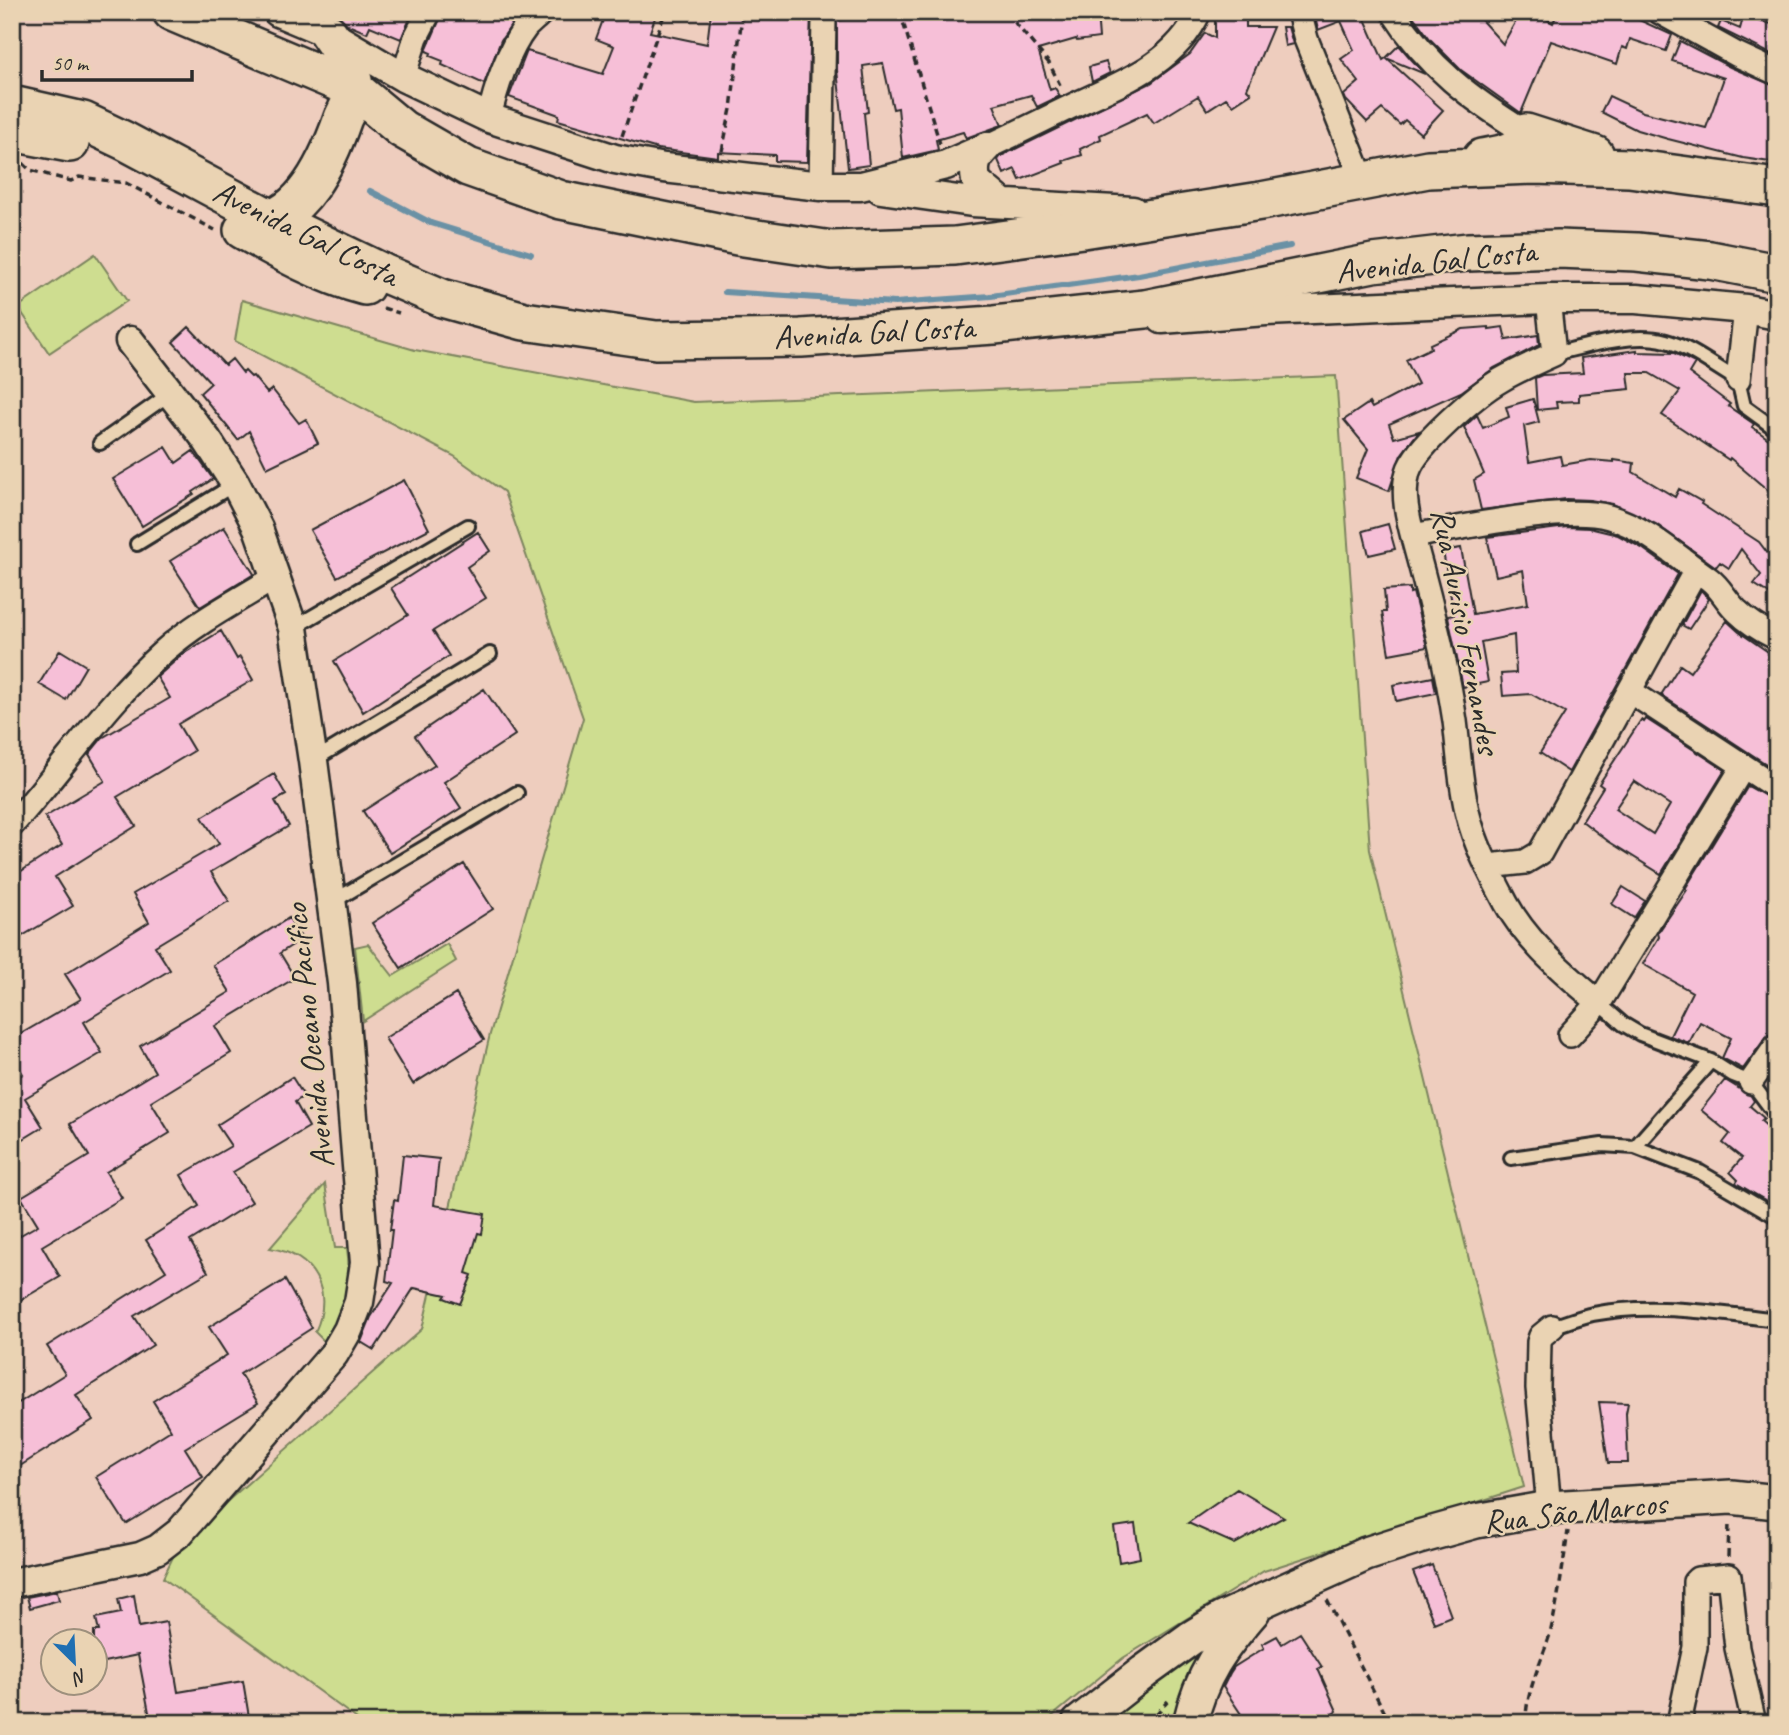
<svg xmlns="http://www.w3.org/2000/svg" width="1789" height="1735" viewBox="0 0 1789 1735" font-family="Caveat,sans-serif">
  <rect width="100%" height="100%" fill="#eecdbe"/>
  <filter id="ink" filterUnits="userSpaceOnUse"><feTurbulence type="fractalNoise" baseFrequency=".0143" numOctaves="2"/><feDisplacementMap in="SourceGraphic" scale="14" xChannelSelector="R" yChannelSelector="G"/><feConvolveMatrix kernelMatrix="1 2 1 2 8 2 1 2 1" color-interpolation-filters="sRGB"/></filter>
  <g filter="url(#ink)">
    <path fill="#cedd90" stroke="#7c845e" stroke-width="2" d="M95,254L127,301L49,353L18,307Z
      M242,300L415,350L694,402L1336,376L1370,850L1524,1487L1264,1571L1123,1658L1044,1723H355L357,1719L163,1578L179,1544L422,1329L490,1034L583,718L504,492L454,456L235,341Z
      M368,944L393,976L447,944L456,961L363,1021L355,947Z
      M325,1184L335,1248H347C353,1289 343,1307 326,1343L315,1332C334,1291 314,1255 270,1248Z
      M1216,1640L1182,1723H1094Z"/>
    <g fill="none" stroke-linecap="round" stroke-linejoin="round">
      <path stroke="#6b91a5" stroke-width="6" d="M370,191L431,223L531,254
        M1771,237L1777,238
        M725,292L895,303L991,296L1139,275L1290,246"/>
    </g>
    <path fill="#f6bfd7" stroke="#2b2b2b" stroke-width="2" fill-rule="evenodd" d="M328,12H413L401,39L370,26L367,33L348,25L337,14Z
      M443,12H521L501,40L484,84L442,65L443,61L430,56L431,53L426,51Z
      M606,12H657L650,32L707,44L711,12H811L807,162L775,161V155L718,152V157L658,149L558,120L559,115L509,97L527,51L603,74L614,46L596,39Z
      M837,12H842L841,20L881,12H1097L1099,38L1077,41L1076,39L1038,50L1050,90L1055,88L1060,96L1037,107L1031,95L994,105L1002,125L966,138L963,132L936,140L938,150L903,158L898,108L893,109L883,63L863,66L868,112L864,113L869,165L848,168L837,70Z
      M1215,12H1246V27H1273L1247,89L1251,93L1233,105L1226,98L1207,110L1198,96L1154,123L1147,113L1100,135L1101,139L1080,149L1082,155L1063,161L1064,163L1020,180L1015,169L1004,174L998,160L1001,156L1151,83L1190,54L1205,33L1215,38Z
      M1314,12H1362L1383,60L1386,58L1443,110L1421,134L1405,120L1400,125L1382,109L1367,122L1346,100L1344,95L1359,82L1341,59L1354,50L1341,21L1318,30Z
      M1410,12H1474L1503,44L1521,12H1534L1553,23L1558,12H1640L1637,19L1672,35L1666,51L1630,39L1627,49L1622,47L1617,64L1551,41L1521,113L1461,70L1431,40Z
      M1743,18L1777,25V57L1718,28L1721,21L1740,29Z
      M1282,27H1288L1293,44L1285,46Z
      M1680,41L1730,67L1777,87V163L1743,158L1668,139L1637,130L1601,112L1609,96L1643,112L1706,128L1724,78L1672,61Z
      M1399,45L1411,59L1425,74L1386,58Z
      M1106,62L1110,73L1092,82L1089,67Z
      M189,327L225,365L232,359L243,373L245,371L251,377L253,376L267,393L272,389L299,423L306,419L318,443L267,468L249,431L238,440L200,393L211,383L173,342Z
      M1489,327V329L1503,327L1506,340L1538,335L1539,345L1494,368L1461,392L1389,424L1394,438L1419,431L1401,455L1389,491L1356,478L1368,449L1344,420L1369,403L1372,408L1418,384L1406,360L1431,348L1430,344L1463,329Z
      M1637,350V352L1674,353L1695,363L1689,373L1730,404L1728,406L1754,424L1752,427L1777,445V498L1730,458L1729,460L1662,415L1680,391L1649,373H1628L1630,389L1579,394V401L1556,402L1557,408L1537,410L1535,378L1542,375L1583,373L1581,358Z
      M1533,399L1539,422L1524,426L1529,462L1560,456L1562,465L1591,460L1614,462V460L1634,463L1633,472L1675,497L1679,489L1702,502L1701,504L1759,542L1772,559L1777,553V599L1754,584L1761,575L1741,549L1729,568L1720,562L1716,567L1656,524L1613,504L1590,500L1566,499L1481,510L1474,480L1484,474L1464,427L1477,415L1483,428L1509,417L1506,407Z
      M166,447L176,463L193,451L213,479L193,492L194,494L142,526L113,479Z
      M404,480L429,529L337,577L310,530Z
      M1388,524L1395,549L1369,555L1363,531Z
      M224,527L254,574L200,607L170,561Z
      M1567,527L1589,528L1618,535L1642,548L1678,574L1569,772L1540,753L1565,713L1531,694L1503,696L1501,674L1516,673L1514,635L1481,642L1488,682L1463,687L1448,616L1454,615L1443,551L1461,548L1473,614L1528,604L1523,570L1496,576L1487,537Z
      M478,532L490,551L467,567L486,598L433,631L449,656L363,712L334,661L408,615L391,588Z
      M1410,588V593L1413,592L1427,647L1389,654L1382,612H1386L1384,590Z
      M1701,590L1709,599L1689,629L1682,625Z
      M1727,621L1739,632L1777,658V771L1661,695L1680,665L1690,672Z
      M221,631L237,659L240,657L253,680L178,724L194,751L117,797L136,826L55,877L73,906L12,942V877L62,845L45,817L105,781L89,754L102,738L170,698L157,677L183,654Z
      M60,650L86,666L66,700L39,684Z
      M1433,677L1436,693L1396,701L1393,685Z
      M484,689L515,735L444,782L461,808L390,853L363,811L435,765L415,736Z
      M1646,719L1725,770L1661,874L1608,841L1582,821L1603,787L1599,784L1641,720L1644,722ZM1634,781L1670,805L1653,834L1615,809Z
      M274,774L286,795L275,801L289,826L211,872L229,901L155,946L170,970L84,1022L102,1053L25,1098L43,1127L12,1146V1077L14,1079L23,1074L12,1057V1039L81,999L65,974L149,922L133,894L219,844L202,817Z
      M1748,786L1777,802V1031L1766,1037L1743,1069L1722,1058L1731,1038L1700,1022L1689,1043L1670,1036L1692,992L1643,964L1659,937L1658,933L1687,890L1685,889Z
      M464,864L493,909L401,968L372,923Z
      M1623,887L1645,901L1634,918L1612,904Z
      M289,918L302,939L280,953L295,978L215,1026L231,1053L151,1102L170,1133L106,1172L122,1198L42,1246L60,1277L12,1305V1240L38,1225L21,1197L89,1156L70,1124L155,1072L140,1046L230,992L213,965Z
      M456,994L484,1040L413,1084L385,1038Z
      M292,1077L304,1096L295,1102L309,1127L233,1172L252,1202L190,1241L208,1272L134,1316L153,1345L76,1395L93,1420L12,1471V1407L65,1374L47,1346L166,1271L146,1240L199,1206L181,1175L231,1146L217,1125Z
      M1725,1080L1751,1096L1754,1101L1750,1106L1764,1118L1761,1121L1777,1135V1207L1736,1183L1738,1180L1730,1172L1742,1158L1723,1143L1730,1134L1701,1110Z
      M403,1155L439,1159L434,1205L485,1214L482,1234L478,1233L466,1273L472,1275L460,1304L444,1298L446,1295L414,1288L374,1350L361,1342L371,1317L393,1283L386,1281L392,1230H390L394,1200L398,1201Z
      M285,1280L312,1328L240,1374L258,1403L185,1448L203,1477L126,1524L96,1477L171,1430L153,1401L227,1355L209,1327Z
      M1599,1402L1628,1403L1626,1413L1628,1463H1608Z
      M1237,1489L1284,1517L1235,1544L1188,1523Z
      M1135,1524L1140,1558L1119,1562L1114,1527Z
      M1432,1565L1451,1616L1434,1623L1413,1572Z
      M57,1591L59,1600L30,1608L27,1597Z
      M134,1595L139,1627L166,1622L178,1692L243,1681L250,1723H151L138,1655L94,1664V1631H99L96,1618L121,1613L118,1599Z
      M1300,1633L1322,1667L1318,1669L1337,1711L1331,1715L1334,1723H1247L1223,1687L1230,1673L1234,1667L1264,1648L1262,1644L1277,1636L1282,1644Z"/>
    <g fill="none" stroke-linecap="round" stroke-linejoin="round">
      <g stroke="#2b2b2b" stroke-width="18">
        <path id="service" d="M1554,354C1587,346 1633,332 1666,341C1692,348 1715,367 1738,380L1744,406L1777,430
          M100,443L171,393
          M137,544L235,484
          M293,628L468,526
          M314,760L490,654
          M332,902L517,793
          M1599,1003L1623,1024L1640,1034L1711,1061L1733,1075L1751,1082L1777,1117
          M1635,1147L1711,1061
          M1511,1158L1602,1145L1635,1147L1700,1172L1777,1217
          M1552,1327C1565,1323 1579,1317 1593,1314C1653,1302 1717,1313 1777,1320"/>
      </g>
      <g stroke="#2b2b2b" stroke-width="28">
        <path id="minor" d="M1299,12L1306,39L1363,181
          M1393,12C1428,67 1471,99 1526,133
          M1660,12L1736,54L1777,73
          M403,77L416,37L429,12
          M489,118C495,90 508,50 526,27C531,22 537,17 542,12
          M987,147C1015,134 1043,120 1070,107C1119,84 1175,65 1199,12
          M821,186L824,18
          M1548,299L1554,354C1536,362 1518,370 1501,380C1478,393 1415,447 1408,472C1401,495 1409,522 1415,545C1431,603 1446,661 1455,721C1459,753 1460,784 1468,815C1475,845 1492,876 1506,903C1528,944 1565,973 1599,1003
          M1738,380L1746,309
          M1413,536C1461,528 1565,504 1609,517C1647,528 1677,557 1709,579C1721,588 1726,601 1737,611C1748,622 1763,631 1777,638
          M1631,692L1777,788
          M12,825C63,768 107,702 164,651C198,621 239,600 276,577
          M1488,866L1525,862L1540,853L1696,570
          M1570,1035L1599,1003L1743,767
          M1751,1082L1777,1045
          M1549,1508L1538,1388L1539,1342L1541,1336L1552,1327
          M1679,1723L1695,1647V1582L1698,1579L1729,1576L1737,1648L1754,1723"/>
      </g>
      <g stroke="#2b2b2b" stroke-width="33">
        <path id="tertiary" d="M278,12L328,33L403,77L489,118L615,159L664,168L821,186H861L946,165L987,147
          M987,147C976,158 973,165 976,181L1002,203
          M881,189L972,202L1133,211
          M1162,319L1266,311L1548,299H1636L1746,309L1777,315
          M12,1583L140,1557L158,1549L180,1532L334,1354L348,1330L359,1302L365,1263L342,983L313,761L293,628L258,528L235,483L207,440L130,341"/>
      </g>
      <g stroke="#2b2b2b" stroke-width="38">
        <path id="secondary" d="M1079,1723L1144,1672L1191,1638L1222,1619L1366,1554L1419,1537L1476,1521L1549,1508L1731,1497L1777,1502
          M1190,1723C1201,1675 1221,1648 1253,1611"/>
      </g>
      <g stroke="#2b2b2b" stroke-width="42">
        <path id="primary" d="M172,12L354,89L402,129L468,167L561,200L737,236L832,250L955,246L1083,229L1261,201L1428,169L1534,165L1629,168L1777,188
          M12,105L83,121L125,141L273,220L383,273L442,298L524,321L656,340L801,338L994,325L1145,309L1373,263L1468,252L1558,249L1637,252L1710,260L1777,273
          M12,132L70,143
          M1482,158C1502,154 1520,154 1526,133L1595,155
          M252,222C302,222 329,158 343,118C347,109 355,96 354,87C353,69 338,47 328,33
          M243,230C282,252 321,274 365,286"/>
      </g>
      <path stroke="#2b2b2b" stroke-width="3.5" stroke-dasharray="7 5" stroke-linecap="butt" d="M730,12L803,18
        M900,12L940,144
        M1008,12L1016,24L1049,63L1062,89
        M842,16L868,12
        M622,136L665,12
        M722,151L731,109L742,15
        M23,163L30,170L71,181L79,177L126,183L215,230
        M383,308L399,313
        M1728,1557L1729,1523
        M1327,1600L1390,1723
        M1148,1723L1168,1701
        M1527,1723C1522,1702 1543,1657 1550,1634C1558,1600 1563,1566 1568,1531"/>
      <use href="#service" stroke="#ead3b3" stroke-width="12"/>
      <use href="#minor" stroke="#ead3b3" stroke-width="23"/>
      <use href="#tertiary" stroke="#ead3b3" stroke-width="28"/>
      <use href="#secondary" stroke="#ead3b3" stroke-width="33"/>
      <use href="#primary" stroke="#ead3b3" stroke-width="37"/>
    </g>
  </g>
  <g text-anchor="middle" dominant-baseline="central" stroke-width="5" stroke-linejoin="round" paint-order="stroke">
    <g font-size="33" fill="#2b2b2b" stroke="#ead3b3">
      <text transform="translate(306 233) rotate(26)">Avenida Gal Costa</text>
      <text transform="translate(1436 261) rotate(-6)">Avenida Gal Costa</text>
      <text transform="translate(874 332) rotate(-3)">Avenida Gal Costa</text>
      <text transform="translate(1466 631) rotate(79)">Rua Aurisio Fernandes</text>
      <text transform="translate(309 1036) rotate(-96)">Avenida Oceano Pacífico</text>
      <text transform="translate(1575 1512) rotate(-6)">Rua São Marcos</text>
    </g>
  </g>
  <rect width="1789" height="1735" fill="none" stroke="#ead3b3" stroke-width="42"/>
  <rect x="21" y="21" width="1747" height="1693" fill="none" stroke="#2b2b2b" stroke-width="2.5" filter="url(#ink)"/>
  <g transform="translate(74 1662) rotate(156)"><circle r="33" fill="#ead3b3" stroke="#9e907d" stroke-width="2"/>
  <path d="M0-5L12 26L0 18L-12 26Z" fill="#1f6fb2"/>
  <text y="-10" font-size="19" font-weight="bold" text-anchor="middle" fill="#2b2b2b">N</text>
  </g>
  <path d="M42 70v10h150v-10" fill="none" stroke="#2b2b2b" stroke-width="3.5"/>
  <text x="52" y="70" font-size="21" fill="#2b2b2b" stroke="#ead3b3" stroke-width="5" paint-order="stroke">50 m</text>
</svg>
